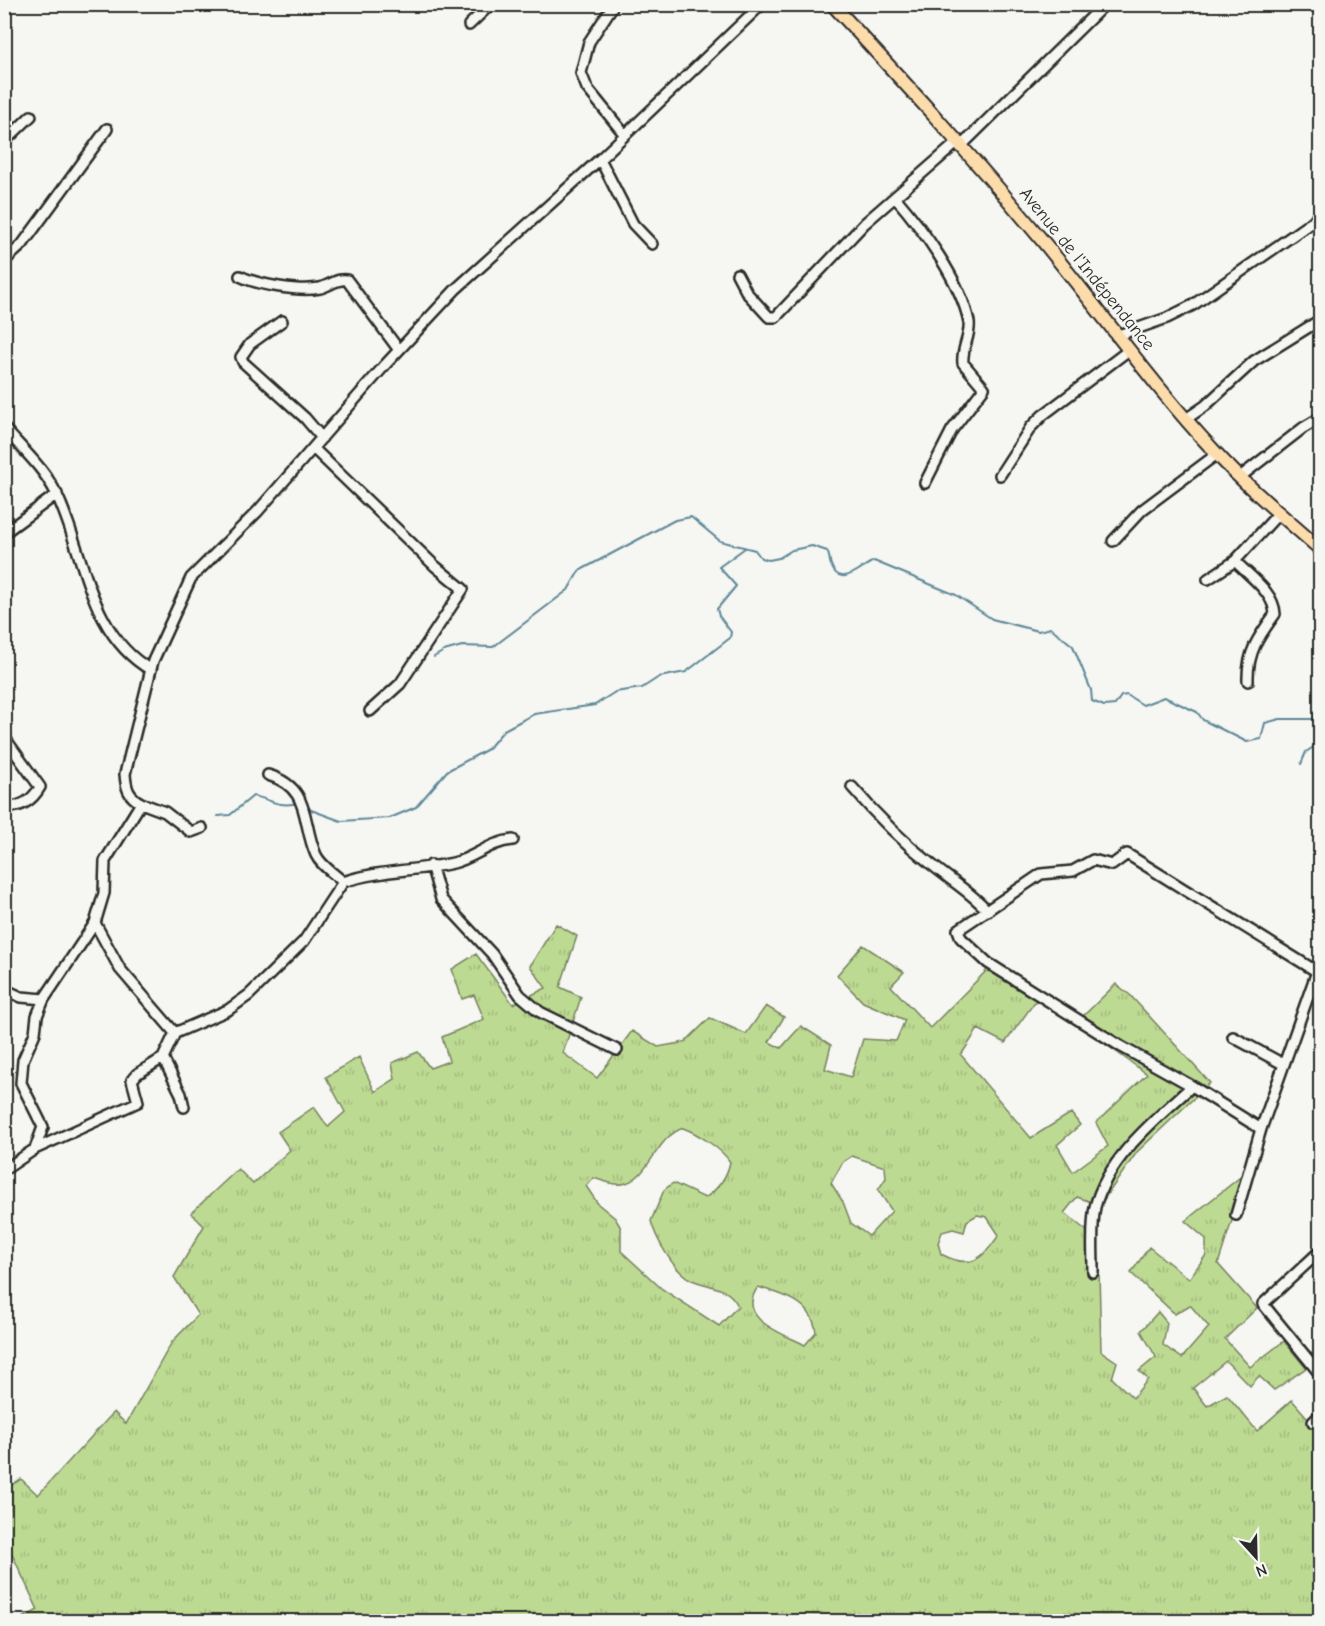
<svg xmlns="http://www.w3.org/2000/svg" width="1325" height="1626" viewBox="0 0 1325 1626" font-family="'Comic Neue',sans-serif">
  <defs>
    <pattern id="grass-tufts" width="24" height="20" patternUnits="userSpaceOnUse" patternTransform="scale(1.5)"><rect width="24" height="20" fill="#bdda92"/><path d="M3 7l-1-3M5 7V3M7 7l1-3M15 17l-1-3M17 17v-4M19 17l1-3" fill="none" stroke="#a3bb7e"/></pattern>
  </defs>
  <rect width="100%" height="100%" fill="#f6f6f2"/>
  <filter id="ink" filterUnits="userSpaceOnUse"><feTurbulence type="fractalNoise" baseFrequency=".0167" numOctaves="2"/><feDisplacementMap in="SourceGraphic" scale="12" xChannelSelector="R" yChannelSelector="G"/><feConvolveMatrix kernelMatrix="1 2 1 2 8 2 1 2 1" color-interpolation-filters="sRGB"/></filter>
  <g filter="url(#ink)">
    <path fill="url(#grass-tufts)" stroke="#74825e" stroke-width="1.5" fill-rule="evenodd" d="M556,924L577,936L560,987L581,997L563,1053L597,1078L632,1031L658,1047L685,1042L710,1018L746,1034L766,1006L784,1017L769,1042L781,1048L801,1026L831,1045L825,1069L851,1077L863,1039L896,1041L905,1020L863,1002L837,975L863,945L904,972L891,986L930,1028L996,961L1042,992L1005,1043L978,1029L961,1055L1031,1138L1071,1113L1080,1125L1057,1145L1073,1172L1108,1146L1096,1123L1147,1074L1076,1023L1116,984L1130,995L1210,1083L1137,1152L1100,1205L1077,1197L1064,1213L1087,1231V1259L1099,1272L1101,1351L1117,1362L1112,1378L1133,1398L1148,1379L1139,1371L1156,1357L1141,1331L1158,1312L1167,1323L1163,1345L1182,1358L1209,1327L1190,1305L1175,1314L1131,1273L1149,1247L1189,1279L1206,1255V1239L1185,1221L1248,1171L1218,1264L1257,1308L1225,1339L1250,1367L1284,1341L1306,1368L1274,1390L1259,1376L1250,1386L1226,1361L1193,1388L1207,1406L1227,1395L1257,1431L1292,1400L1320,1432V1621H17L38,1610L5,1539V1489L21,1479L38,1495L114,1412L126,1424L172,1342L198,1315L174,1277L204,1226L191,1213L238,1169L253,1184L290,1150L278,1132L314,1107L328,1127L345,1112L326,1077L359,1057L375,1092L395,1079L392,1063L418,1052L430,1068L449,1061L442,1037L484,1019L474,995L462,999L452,969L476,954L513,1004L546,988L530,966ZM683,1128C697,1133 722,1149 730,1162C727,1177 718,1189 705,1198L673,1183L664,1190L651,1221C656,1239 673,1270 690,1279C709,1288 728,1285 738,1306L719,1326L662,1289L621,1251V1228L615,1218L598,1204L586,1186L593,1178C602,1180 616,1187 626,1183C651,1175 655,1138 683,1128ZM852,1156L885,1167L886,1178L878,1190L892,1211L869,1236L851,1223L843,1202L831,1183L843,1162ZM977,1215L987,1217L999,1235C982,1260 971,1270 941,1254L938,1243L942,1232L953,1229L964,1232L967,1221ZM758,1287C784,1295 812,1301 816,1332L805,1345C782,1333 735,1319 758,1287Z"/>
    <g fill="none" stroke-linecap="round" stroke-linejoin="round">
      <path stroke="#5d8797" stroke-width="2" d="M434,657L444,651L462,646L493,647L568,590L579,571L675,520L691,517L720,541L755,550L761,558L769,560L779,558L792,550L812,546L827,551C830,556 829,560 831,565C840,590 861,566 874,561L956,595L992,619L1038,631L1051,628L1073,646L1091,690L1092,701L1104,706L1115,705L1121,696L1127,695L1143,705L1164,697L1197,712L1203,720L1247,742L1261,739L1265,723L1280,719H1313
        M1301,764L1306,752L1315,746C1318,731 1308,716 1320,704
        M307,805L311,810L341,821L390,818L416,807L447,771L488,749L504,730L534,714L595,705L615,692L642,688L659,677L686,672L730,638L731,632L719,616L717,609L736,586L719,567L745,548
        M218,816L230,815L253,796C271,799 276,808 299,803"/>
      <g stroke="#2b2b2b" stroke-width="14">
        <path id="minor" d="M614,4L589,42L581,73L587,88L625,135
          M469,25L491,4
          M4,142L31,116
          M962,145L1105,4
          M600,159L633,224L652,244
          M895,197C921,227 961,281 969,322C971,336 961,349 963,363L984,388L952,430L925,483
          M4,261L22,245L107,129
          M737,274L747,293L769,317H776L865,223L959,141
          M240,276C258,285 299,292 320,288C329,286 337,278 347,280L399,350
          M282,321L250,344L241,357L243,362L305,418L322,438
          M1116,336L1167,318L1193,305L1312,222L1320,214
          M1186,419L1205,406L1254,361L1320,320
          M4,428C22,449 43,467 56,493C85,553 88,634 151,670
          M313,448L435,566L463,589L400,684L370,711
          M1000,475L1031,427L1043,415L1129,350
          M1240,477L1303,428L1320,418
          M4,533L57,494
          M1113,541L1142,510L1217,454
          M1235,561C1249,576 1274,592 1275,614C1259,636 1247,652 1248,681
          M1208,579L1235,561L1279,513
          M4,737L40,787C32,801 21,808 4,807
          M268,775C312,788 301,822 316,855C321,866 335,874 343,882
          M852,787C876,815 902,841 931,864C950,880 971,892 988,911
          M141,803L165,812L191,832L202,828
          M431,865L441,899L492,954L520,995L540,1012L617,1050
          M6,990L21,997L44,999
          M175,1033L120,969L95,923L104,893L105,861L141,803C128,796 126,788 125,774L153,661L191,578L258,511L385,365L456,289L600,159L762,4
          M1233,1037L1283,1064
          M184,1107L181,1094L163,1058L175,1033L228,1010L249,995L304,941L343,882C379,870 417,871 453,863C475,858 489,842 513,840
          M1261,1129L1192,1086L1120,1046L988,963L961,938L958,930L1041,874L1073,871L1093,860L1112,865L1127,854L1316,971
          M35,1149L43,1127L21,1083L23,1060L35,1033L37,1016L44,999L95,923
          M4,1170L35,1149L138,1102L132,1080L137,1074L163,1058
          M1236,1215L1261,1129L1320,963
          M1317,1254L1263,1304L1320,1374
          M1093,1272C1093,1251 1091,1227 1095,1207C1108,1157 1156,1119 1192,1086
          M1313,1422L1320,1415"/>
      </g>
      <g stroke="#2b2b2b" stroke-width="16">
        <path id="major" d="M832,4C903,81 974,158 1041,239C1100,310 1153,386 1216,453C1248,488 1285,518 1320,549"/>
      </g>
      <use href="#minor" stroke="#f6f6f2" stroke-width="9"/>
      <use href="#major" stroke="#fddcac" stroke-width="12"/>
    </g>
  </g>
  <g text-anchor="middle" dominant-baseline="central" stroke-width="4.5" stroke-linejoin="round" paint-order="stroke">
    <g font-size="18" fill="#2b2b2b" stroke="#f6f6f2">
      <text transform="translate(1087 269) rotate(51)">Avenue de l'Indépendance</text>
    </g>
  </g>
  <rect width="1325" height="1626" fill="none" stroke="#f6f6f2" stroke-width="24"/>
  <rect x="12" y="12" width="1301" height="1602" fill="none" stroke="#2b2b2b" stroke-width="2" filter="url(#ink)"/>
  <g transform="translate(1256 1557) rotate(158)" stroke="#f6f6f2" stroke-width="4.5" paint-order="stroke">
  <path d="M0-4.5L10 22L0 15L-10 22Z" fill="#2b2b2b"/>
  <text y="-9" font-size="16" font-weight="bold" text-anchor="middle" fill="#2b2b2b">N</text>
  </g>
</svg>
